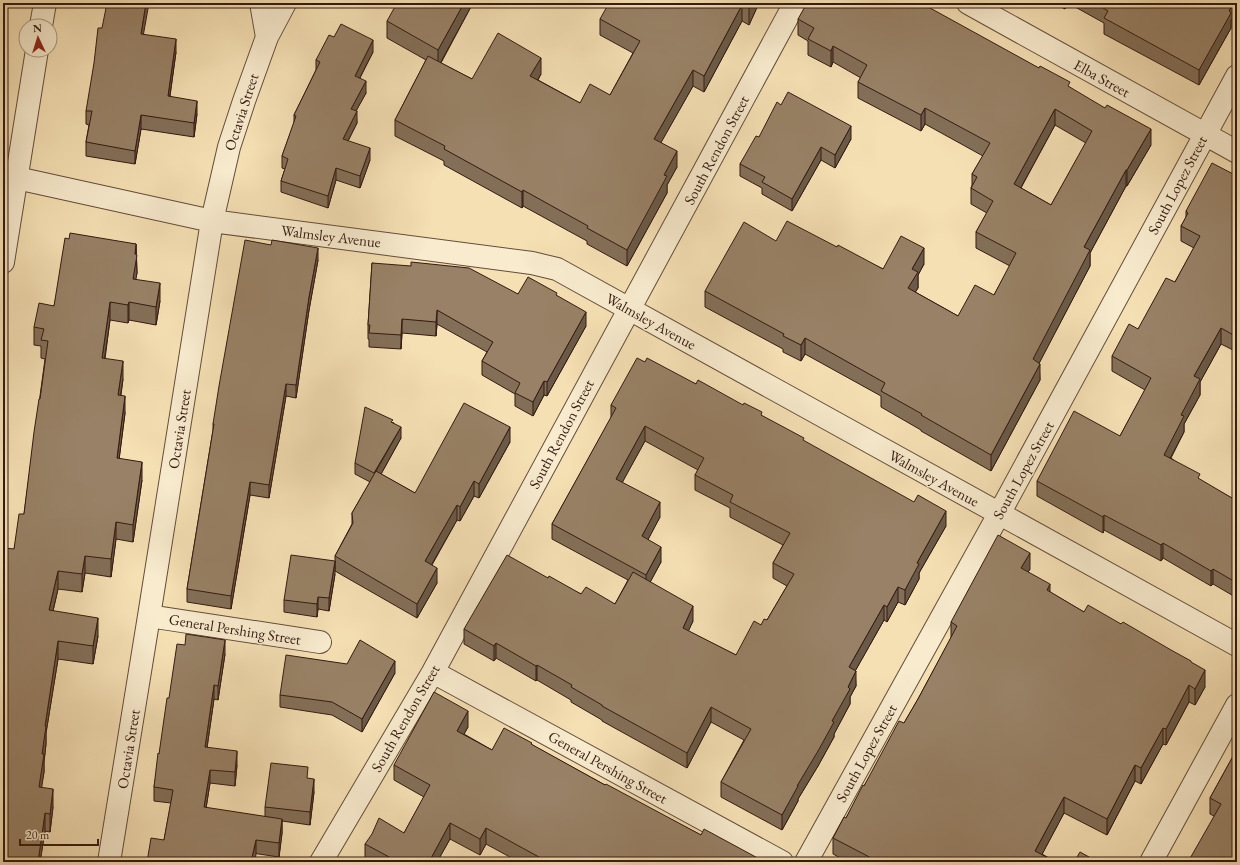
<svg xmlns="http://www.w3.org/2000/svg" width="1240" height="865" viewBox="0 0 1240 865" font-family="'EB Garamond',serif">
  <rect width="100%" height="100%" fill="#f5e0b4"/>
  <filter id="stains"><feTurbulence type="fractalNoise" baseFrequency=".005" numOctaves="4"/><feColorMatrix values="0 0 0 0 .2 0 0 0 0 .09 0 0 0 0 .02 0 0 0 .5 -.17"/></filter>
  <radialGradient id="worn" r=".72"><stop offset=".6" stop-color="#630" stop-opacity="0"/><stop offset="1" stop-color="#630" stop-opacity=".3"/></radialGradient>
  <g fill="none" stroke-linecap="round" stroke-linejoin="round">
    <g stroke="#644c3a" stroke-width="24">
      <path id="street" d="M261,3L267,37
        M968,3L1237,152
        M41,26L45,3
        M3,175L212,221L532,263L557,269L1237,645
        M3,262L37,50
        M149,616L320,642
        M433,672L782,862
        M109,862L149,616L212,221L229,147L244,101L267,37L285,3
        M321,862L433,672L795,3
        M806,862L999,514L1237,76
        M1151,862L1237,705"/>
    </g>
    <use href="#street" stroke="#f8ebce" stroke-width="22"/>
  </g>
  <path fill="#836f58" stroke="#341a11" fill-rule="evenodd" d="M473,3L441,63L472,79L541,74L538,80L580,103L610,95L633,53L600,35V19L759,3L749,25L742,21L704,92L693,86L661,142L677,167L667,185V193L627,266L587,244V241L523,206L522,208L444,165V161L395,136V120L426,60L387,38V21Z
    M1053,3H1237V11L1231,21V28L1199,85L1104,34V23L1068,3L1065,9Z
    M798,19L1070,88L1151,145L1127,186H1126L1090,253V266L1039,363L1040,380L991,471L921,431V430L881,407V396L805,354L801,361L783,352V349L705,307V291L776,241L837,247L883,269L924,264L918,275V288L915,292L958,316L994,295L1010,266L976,248V232L987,213L971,204V188L972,185V174L983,156L925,124L921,131L858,98V82L861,78L833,62L831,67L808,55V41L798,35ZM1055,125L1086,143L1051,205L1021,188Z
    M143,35L176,52L170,96L197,114L194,137L141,129L135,164L86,156V142L89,125L86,124V111Z
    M334,37L373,52L360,78L366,93L356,111L357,123L348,141L370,160L360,188L336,180L328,208L281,192V181L285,169L282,168V156L294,123V115L316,70V60Z
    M759,137L851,139L835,168L821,160L792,211L762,194V188L740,176V164Z
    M1237,176V352L1221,344L1200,382V395L1184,424V432L1171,458L1200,480L1237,501V598L1213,584L1211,586L1163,558L1161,561L1104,530L1103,533L1037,496V481L1120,436L1145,390L1112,371V356L1138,329L1175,282L1194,248L1181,241V226L1186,218V211Z
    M69,239L136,244L137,273L135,279L160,301L156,325L129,320L128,323L110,320L105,359L123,379L121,395L125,413L119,459L142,480L133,542L116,539L111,577L85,573L82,592L58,589L53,611L98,636L93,664L58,659L46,733V744L44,762V772L41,788L53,807L50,832L45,831L40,862H3V565L14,549L24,514L45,359L41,358V346L34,345V327L54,306Z
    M318,260L309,310L296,398L286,396L269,498L250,495L231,609L187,602V589L213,430V424Z
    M372,263L518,294L557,296L586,326L547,396L544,395L533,416L515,406V394L482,375V361L487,352L437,324L436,336L402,333L401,349L369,347V339H368V325Z
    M645,362L696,384L762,416L946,526L919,573V579L905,605L898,602L887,622L884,620L855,671L856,686L850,697V704L834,734V737L818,766L798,799V801L782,830L721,797V782L744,740L711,722L687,768L602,721V720L571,702V700L537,680L536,681L496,658L494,661L464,644V629L548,578L581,594L615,604L628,580L552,539V524L611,418V405ZM645,441L698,470L695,475V490L730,508V517L783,545L773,563V578L787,586L767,620L761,625L736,655L688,631L693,621L650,582L661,562L648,539L660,517L622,482Z
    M393,422L401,438L381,474L415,493L510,442L479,498L474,496L460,521L457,520L432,565L437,583L417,618L335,571V556L352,524V513L370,482L355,474V463Z
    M1030,569L1028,572L1050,592L1084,612L1121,624L1191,663L1205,687L1195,705L1189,702L1166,745L1163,744L1141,784L1135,781L1107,835L1064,813L1042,854L1056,862H848L833,854V838L846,818L864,786L904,723L918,699L951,638V622Z
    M335,574L329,611L318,609L317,617L284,612V600Z
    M225,654L218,700L214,699L207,748L237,765L235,786L210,783L206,808L265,817V807L308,779L314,792L310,825L282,821V833L279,857L164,840L171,803L154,801V787L169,698Z
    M395,673L362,732L332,715L280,707V695Z
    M468,727L464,734L492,750L532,745L605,785L701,835L765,862H519L486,844L480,855L450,839L437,862H370L365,859V844L404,833L424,797L394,780V765Z
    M1237,749V862L1214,816L1210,814V798Z"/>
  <path fill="#6a5a47" stroke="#341a11" d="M146,3H149L141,48V34Z
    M464,3H473L438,67V50Z
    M751,3H759L749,25V8Z
    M1065,3H1068L1065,9Z
    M1233,3H1237V11L1231,21V28L1199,85V70Z
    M742,5V21L704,92V76Z
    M176,39V52L168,109V96Z
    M373,40V52L355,87V76Z
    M833,46V62L831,67V51Z
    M541,58V74L530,92V76Z
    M693,70V86L654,155V139Z
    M366,81V93L351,120V109Z
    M197,101V114L194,137V123Z
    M925,108V124L921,131V115Z
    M1055,109V125L1014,200V184Z
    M357,111V123L343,151V139Z
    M141,115V129L135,164V151Z
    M851,126V139L835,168V155Z
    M1151,129V145L1127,186V170Z
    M821,147V160L792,211V199Z
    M370,148V160L360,188V176Z
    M677,151V167L667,185V193L627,266V250L664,175Z
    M336,168V180L328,208V196Z
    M1126,170V186L1090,253V266L1033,375V359L1084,247Z
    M523,190V206L522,208V192Z
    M136,244L137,273L133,297V279L135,254Z
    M318,248V260L309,310L296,398V385L309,297Z
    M924,248V264L918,275V288L908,304V288L912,269Z
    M160,283V301L156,325V307Z
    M110,302V320L102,376V358Z
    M129,302V320L128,323V305Z
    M437,310V324L436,336V322Z
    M586,312V326L547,396V382Z
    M402,319V333L401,349V335Z
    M1221,328V344L1200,382V395L1184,424V432L1164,470V455L1181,415L1194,376Z
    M805,338V354L801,361V345Z
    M123,361V379L118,412V395Z
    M1040,364V380L991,471V455Z
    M544,381V395L533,416V402Z
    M286,384V396L269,498V485Z
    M125,396V413L117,476V458Z
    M645,426V441L616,494V479Z
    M401,427V438L375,485V473Z
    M510,427V442L479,498V484Z
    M142,462V480L133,542V525Z
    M474,481V496L460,521V507Z
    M250,482V495L231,609V596Z
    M660,502V517L642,551V536Z
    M457,505V520L425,576V561Z
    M946,511V526L919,573V579L905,605V590L917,563Z
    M1104,515V530L1103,533V517Z
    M116,522V539L111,577V559Z
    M1163,543V558L1161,561V545Z
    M661,547V562L646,590V575Z
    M1030,553V569L1021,584V568Z
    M85,556V573L82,592V574Z
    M335,561V574L329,611V598Z
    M437,568V583L417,618V604Z
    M1213,569V584L1211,586V571Z
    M58,571V589L49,628V610Z
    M1050,584V600L1047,590Z
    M898,587V602L887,622V607Z
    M318,597V609L317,617V604Z
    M884,605V620L849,682V667Z
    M693,606V621L683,643V628Z
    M98,618V636L93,664V646Z
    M225,640V654L218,700V686Z
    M58,641V659L46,733V744L44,762V772L39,805V787L45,726Z
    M496,643V658L494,661V646Z
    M395,661V673L362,732V719Z
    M537,665V680L536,681V666Z
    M1205,670V687L1195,705V689Z
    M856,671V686L850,697V704L834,734V737L818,766L798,799V801L782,830V815L797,786L832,721L848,687Z
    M214,685V699L205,761V747Z
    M1189,685V702L1166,745V729Z
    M711,707V722L687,768V753Z
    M468,711V727L457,746V731Z
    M1163,728V744L1141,784V768Z
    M237,751V765L235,786V772Z
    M1135,765V781L1107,835V819Z
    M210,770V783L204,821V807Z
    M314,779V792L310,825V812Z
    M53,789V807L50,832V814Z
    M1064,797V813L1038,862L1035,851Z
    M45,813V831L40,862H38Z
    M282,819V833L279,857V843Z
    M450,823V839L437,862H429Z
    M486,828V844L480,855V839Z
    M256,840V854L255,862H251Z"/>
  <path fill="#988166" stroke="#341a11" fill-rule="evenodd" d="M107,3H146L141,34L176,39L168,96L197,101L194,123L141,115L135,151L86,142L92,111H86L94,63L98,28H102Z
    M397,3H464L438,50L387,21Z
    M609,3H751L749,8L742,5L704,76L693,70L654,139L677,151L664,175L667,176L627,250L587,228L588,226L523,190L522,192L444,149L445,146L395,120L428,56L472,79L498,33L541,58L530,76L580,103L590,84L610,95L640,41L600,19Z
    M807,3H921L1039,68L1040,66L1070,82L1068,86L1105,108L1107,105L1151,129L1127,170H1126L1084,247L1090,250L1033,359L1040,364L991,455L921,415L922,414L881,391L885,383L805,338L801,345L783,336L784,334L705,291L744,222L776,241L787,221L837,247L838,245L883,269L901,236L924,248L912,269L918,272L908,288L958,316L975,285L994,295L1016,253L976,232L993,201L971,188L977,177L972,174L990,143L925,108L921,115L858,82L867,65L833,46L831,51L808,39L814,28L798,19ZM1055,109L1092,131L1051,205L1014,184Z
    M1095,3H1233L1229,11L1231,13L1199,70L1104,18L1108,11Z
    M341,24L373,40L355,76L366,81L351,109L357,111L343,139L370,148L360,176L336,168L328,196L281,181L288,159L282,156L296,116L294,115L320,62L316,60L329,35L334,37Z
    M788,92L851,126L835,155L821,147L792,199L762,182L765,177L740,164L756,136L759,137L777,102L781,105Z
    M1212,163L1237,176V337L1221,328L1194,376L1200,379L1181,415L1184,416L1164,455L1200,474L1198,478L1237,501V583L1213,569L1211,571L1163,543L1161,545L1104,515L1103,517L1037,481L1074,411L1120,436L1151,378L1112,356L1129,324L1138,329L1166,278L1175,282L1200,236L1181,226L1188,213L1186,211Z
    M70,233L136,244L135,254L137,255L133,279L160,283L156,307L129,302L128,305L110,302L102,358L123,361L118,395L125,396L117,458L142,462L133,525L116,522L111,559L85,556L82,574L58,571L49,610L98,618L93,646L58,641L45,726H46L42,754H44L39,787L53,789L50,814L45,813L38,862H3V615L6,596L3,595V565L5,548L14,549L19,514H24L34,432L39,399H40L48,341L41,340L44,329L34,327L39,303L54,306L65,238L69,239Z
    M245,240L271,245L272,240L318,248L309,297L296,385L286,384L269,485L250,482L231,596L187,589L214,424H213L219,386Z
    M411,262L469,268L518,294L528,277L557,293L556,295L586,312L547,382L544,381L533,402L515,393L520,383L482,361L493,342L437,310L436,322L402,319L401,335L369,333L370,325H368L372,263L411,266Z
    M637,358L645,362L647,358L696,384L698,380L743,405L744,403L762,412L761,415L804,438L803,440L914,502L918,495L946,511L917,563L919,564L905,590L898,587L887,607L884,605L849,667L856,671L848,687L850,689L832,721L834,722L818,751L797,786H798L782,815L721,782L751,729L711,707L687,753L602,706V705L571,687L572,685L537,665L536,666L496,643L494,646L464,629L507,555L548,578L549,576L581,594L586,587L615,604L633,572L693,606L683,628L736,655L754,621L761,625L764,619L767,620L794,574L773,563L790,533L730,502L733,495L695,475L704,458L645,426L616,479L660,502L642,536L661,547L646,575L552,524L616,408L611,405Z
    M464,403L510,427L479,484L474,481L460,507L457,505L425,561L437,568L417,604L335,556L353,523L352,513L376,471L415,493Z
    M365,407L393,420L391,422L401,427L374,473L355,463Z
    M998,535L1030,553L1021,568L1050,584L1047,590L1084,612L1088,605L1121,624L1123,622L1171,650L1191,661V662L1205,670L1195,689L1189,685L1166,729L1163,728L1141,768L1135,765L1107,819L1064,797L1035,851L1056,862H890L886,860L885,862H879L833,838L844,817L846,818L863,785L864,786L899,721L904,723L918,699L957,626L951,622Z
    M291,555L335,561L329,598L318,597L317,604L284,600Z
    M186,634L225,640L218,686L214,685L205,747L237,751L235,772L210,770L204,807L282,819L279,843L256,840L251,862H147L151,838L164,840L173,790L154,787L158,753L159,754L167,698H169L177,644L185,645Z
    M360,640L395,661L362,719L332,702L280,695L286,655L347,664Z
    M434,692L468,711L457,731L492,750L504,728L532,743L531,744L605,785L606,784L701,835L704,829L765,862H548L486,828L480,839L450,823L429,862H424L421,860L420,862H389L391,858L365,844L372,834L379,818L404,833L430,785L394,765Z
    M1237,749V862H1188L1221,804L1210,798Z
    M271,763L308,767L307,778L314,779L310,812L265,807Z
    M1080,852L1098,862H1074Z"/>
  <g text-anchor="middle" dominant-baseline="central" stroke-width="3" stroke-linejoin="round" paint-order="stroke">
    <g font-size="15" fill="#341a11" stroke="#f8ebce">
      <text transform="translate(1102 78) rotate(29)">Elba Street</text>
      <text transform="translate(241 112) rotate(-72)">Octavia Street</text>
      <text transform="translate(716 150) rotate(-62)">South Rendon Street</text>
      <text transform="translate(1177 185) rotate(-62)">South Lopez Street</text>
      <text transform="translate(331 236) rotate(7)">Walmsley Avenue</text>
      <text transform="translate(651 321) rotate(29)">Walmsley Avenue</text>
      <text transform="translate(179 429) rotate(-81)">Octavia Street</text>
      <text transform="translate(561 434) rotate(-62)">South Rendon Street</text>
      <text transform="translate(1023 470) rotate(-61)">South Lopez Street</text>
      <text transform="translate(934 478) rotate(29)">Walmsley Avenue</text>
      <text transform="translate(235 629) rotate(9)">General Pershing Street</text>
      <text transform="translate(405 718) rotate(-60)">South Rendon Street</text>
      <text transform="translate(128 749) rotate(-81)">Octavia Street</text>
      <text transform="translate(866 753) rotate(-61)">South Lopez Street</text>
      <text transform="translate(608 767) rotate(29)">General Pershing Street</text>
    </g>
  </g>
  <rect width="1240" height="865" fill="none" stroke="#f5e0b4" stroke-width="16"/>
  <rect x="4" y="4" width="1232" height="857" fill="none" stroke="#341a11" stroke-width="2"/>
  <rect x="8" y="8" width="1224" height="849" fill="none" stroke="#341a11"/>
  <g transform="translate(38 38) rotate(356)"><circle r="19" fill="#f8ebce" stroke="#aa9782"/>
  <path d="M0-3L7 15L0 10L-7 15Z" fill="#8f2418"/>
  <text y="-6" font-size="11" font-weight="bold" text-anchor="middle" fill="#341a11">N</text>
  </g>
  <path d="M20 839v6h78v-6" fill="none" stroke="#341a11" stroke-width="2"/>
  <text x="26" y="839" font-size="12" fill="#341a11" stroke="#f8ebce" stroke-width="3" paint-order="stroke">20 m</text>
  <rect width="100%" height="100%" filter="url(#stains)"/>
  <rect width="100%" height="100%" fill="url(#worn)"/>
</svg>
